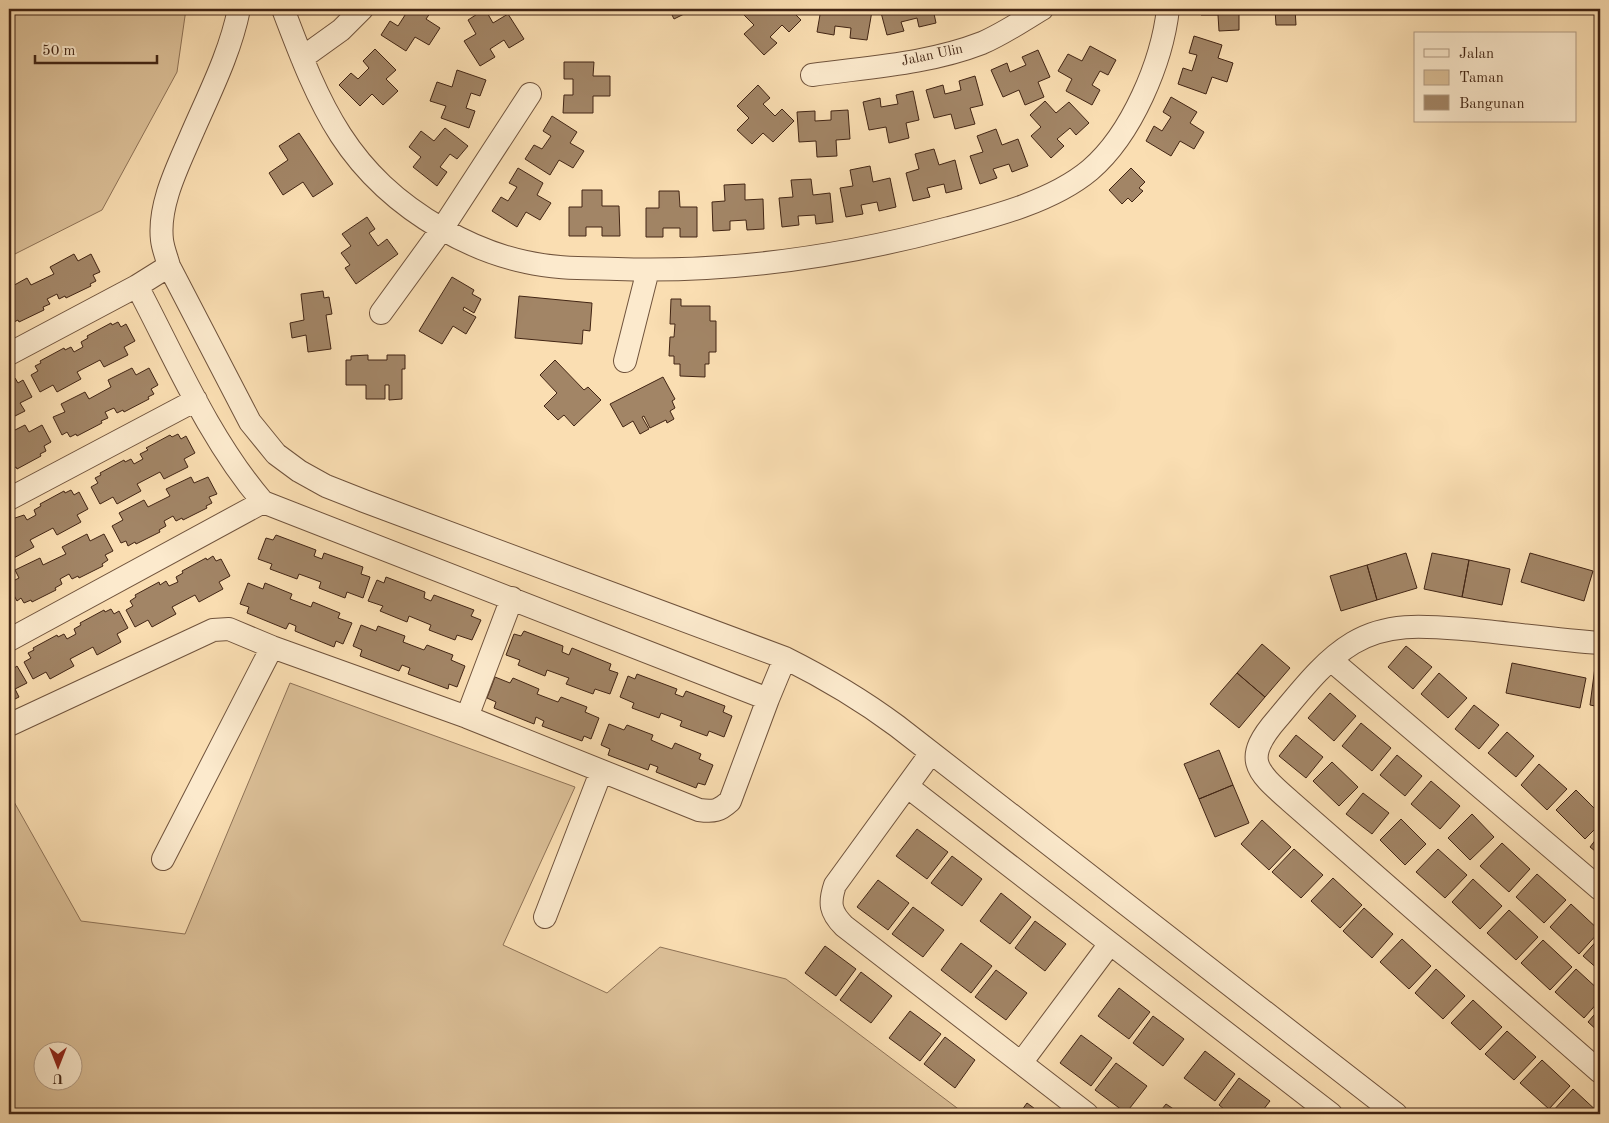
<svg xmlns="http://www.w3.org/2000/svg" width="1609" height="1123" viewBox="0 0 1609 1123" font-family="'Old Standard TT',serif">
  <rect width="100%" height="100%" fill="#fadeb2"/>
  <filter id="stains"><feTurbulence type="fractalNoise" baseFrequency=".004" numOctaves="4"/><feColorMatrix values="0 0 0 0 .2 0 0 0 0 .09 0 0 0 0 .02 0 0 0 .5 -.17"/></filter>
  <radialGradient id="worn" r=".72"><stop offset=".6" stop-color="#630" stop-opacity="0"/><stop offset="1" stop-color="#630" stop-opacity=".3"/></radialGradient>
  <path fill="#dbbf97" stroke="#8e7256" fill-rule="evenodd" d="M9,9H186L177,72L102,210L9,257Z
    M290,683L575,787L503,945L607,993L660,947L786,979L965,1114H9V793L81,921L185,934ZM42,1050H72V1080H42Z"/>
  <path fill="#a28566" stroke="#422514" d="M402,9H433L426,19L440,28L429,45L415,37L406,51L381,35L390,21L398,26L407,12Z
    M485,9L493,23L508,14L524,39L509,48L504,40L490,49L495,57L480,66L464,41L476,34L468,20Z
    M669,9H692V10L674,19Z
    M747,9L768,11L790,9L801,20L789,32L782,25L770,37L777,43L764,55L744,34L754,25L742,13Z
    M821,9L872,11L867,40L850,38L851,28L835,26L834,35L817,32Z
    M880,9H933L936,23L919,27L917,18L901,22L904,31L887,35Z
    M1201,9H1252V13L1239,14V30L1219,31L1218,15H1201Z
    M1258,9H1295L1296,25H1276L1275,9Z
    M1194,36L1222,45L1218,58L1233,63L1227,82L1212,77L1206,94L1178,84L1183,68L1192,71L1197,55L1189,53Z
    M1090,46L1116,60L1108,75L1100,71L1092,85L1100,90L1092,105L1066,91L1072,79L1058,71L1068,54L1082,61Z
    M375,49L396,70L386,79L398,91L383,105L372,94L360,106L339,85L351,73L358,79L369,68L363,61Z
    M1038,50L1050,77L1038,82L1044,97L1025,105L1019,90L1003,97L991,70L1007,63L1010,72L1026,65L1022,57Z
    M564,62H594L593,76H610V96H593V113H563L564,95H573V79H564Z
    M457,70L486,80L480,96L471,93L466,108L475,111L469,128L441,118L446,106L430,101L437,82L452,87Z
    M975,76L983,105L970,108L975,124L955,129L951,114L934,118L926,90L943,85L945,94L961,90L959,81Z
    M758,85L770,98L763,104L775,116L782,109L794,121L773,142L763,133L752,144L737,130L749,118L737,106Z
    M913,91L919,120L906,123L909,138L889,143L886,127L869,130L863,102L880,98L881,107L898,104L896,95Z
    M1171,97L1197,112L1190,123L1204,132L1194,149L1180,141L1171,156L1146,141L1154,126L1162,131L1171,117L1163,112Z
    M1045,101L1056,113L1069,102L1089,123L1076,135L1070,128L1057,139L1064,146L1051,158L1031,136L1041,127L1030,115Z
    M848,110L850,139L836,140L837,156L817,157L816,141L799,142L797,112L815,111V121L831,120V111Z
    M552,116L577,132L570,143L584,151L573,168L559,160L550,175L525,159L534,145L542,149L551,136L543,131Z
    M445,128L468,146L457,159L450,154L440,167L447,172L437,186L413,167L421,157L409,147L421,131L434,141Z
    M996,129L1002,145L1018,139L1028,166L1012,172L1009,164L993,169L997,178L980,184L970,156L983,152L977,136Z
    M299,133L333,184L313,197L303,182L283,195L269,173L288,160L279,146Z
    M934,149L939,165L955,160L962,189L946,193L944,184L927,188L930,197L913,201L906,173L919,169L915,154Z
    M870,166L873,182L890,178L896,207L879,211L877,202L861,205L863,214L846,217L840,188L853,186L850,170Z
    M518,168L543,183L537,195L551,203L540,220L526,212L517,227L492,211L501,197L508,201L517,187L509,183Z
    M1131,168L1145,182L1139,188L1143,191L1132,202L1128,198L1122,204L1109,190Z
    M811,179L813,195L830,193L833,222L816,224L815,215L798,216L799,225L782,227L779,198L793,197L791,180Z
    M745,184V200L763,199L764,229L747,230L746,220L730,221V230L713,231L712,202L725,201L724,185Z
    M582,190H602V206H619L620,236H602V227H586V236H569V207H582Z
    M659,191H679L680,207H697V237H680V228H663V237H646V208H659Z
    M367,217L375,229L369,233L378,246L387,239L398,254L356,284L345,268L350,265L341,253L351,246L342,234Z
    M74,254L78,261L91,254L100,272L93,275L96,281L90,284L91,286L66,298L65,296L59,299L57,294L47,299L50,304L43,307L44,310L19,322L18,320L12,323L9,319V288L27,278L31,285L54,274L50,267Z
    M452,277L474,290L472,294L481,299L474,313L464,307L463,310L476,317L466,334L453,326L442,344L419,331Z
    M323,291L324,298L329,297L332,314L326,315L331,349L308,352L306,335L292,338L290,323L304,320L301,294Z
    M519,296L592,303L590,331L583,330L582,344L515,338Z
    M671,299H681V306H710V321H716V352H709V364H705V377L680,376V364H674V356H669L670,337H674L675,324H670Z
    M118,322L121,327L126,324L135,341L124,347L128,355L104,367L100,360L77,372L81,379L57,392L53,385L40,392L31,375L38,371L35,366L41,363L40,361L64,348L65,350L71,347L74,352L83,347L81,342L88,338L87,336L111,323L112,325Z
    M368,355V360H387V355H405V369H402V399L389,400V385H385V399H366V385H346V360H351V356Z
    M555,360L584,390L588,387L601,400L574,426L564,415L558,420L544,406L557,393L540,375Z
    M132,368L136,375L149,368L158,385L151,389L154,394L148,397L149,399L124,412L123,410L117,413L114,408L105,412L108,418L101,421L102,423L77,436L76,434L70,437L67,432L62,435L53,417L65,412L61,404L85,392L89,399L111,387L108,380Z
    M663,377L675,399L672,401L675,408L670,411L674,419L667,423L666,420L650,428L644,416L642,417L649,429L640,434L633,421L623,427L610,404Z
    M15,378L18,383L23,380L32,397L20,403L25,411L9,419V381Z
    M25,425L29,432L42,425L51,442L44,446L46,451L40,454L41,456L17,469L16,467L10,470L9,433Z
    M178,434L181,439L186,436L195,453L184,459L188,467L164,479L160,472L137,484L141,491L117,504L113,497L100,504L91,487L98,483L95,478L101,475L100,473L124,460L125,462L131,459L134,464L143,459L140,454L148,450L146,448L170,435L172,437Z
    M191,477L194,483L208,477L217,494L209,497L212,503L206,506L207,508L183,520L182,518L176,521L173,516L164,521L166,526L159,530L160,532L136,544L135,542L128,546L126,541L121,543L112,526L123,520L119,513L144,500L148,507L170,496L166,489Z
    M71,490L74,495L79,492L88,509L77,515L81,522L57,535L53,528L30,540L34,547L10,560L9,520L24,515L27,520L36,515L34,510L41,506L40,504L64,491L65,493Z
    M87,534L90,541L104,534L113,551L105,555L108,560L102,564L103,566L79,578L78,576L72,579L69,574L60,579L62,584L55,588L56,590L32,602L31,600L24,603L21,598L17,601L9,586V583L19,578L15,570L40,558L43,565L66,554L62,547Z
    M276,535L316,550L314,556L322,559L324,553L363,567L361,574L370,577L363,598L347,592L345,598L319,588L321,582L299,574L297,579L270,569L272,564L258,559L266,538L273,540Z
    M1406,553L1417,588L1377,600L1367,565Z
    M1432,553L1469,560L1462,597L1424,589Z
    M1530,553L1593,571L1584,601L1521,582Z
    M213,556L216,561L221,559L230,576L219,582L223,589L199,602L195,595L172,607L176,614L152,627L148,620L135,627L126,610L133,606L130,601L136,597L135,595L159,582L160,585L166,581L169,586L178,582L176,577L183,573L182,571L206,558L207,560Z
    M1469,560L1510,569L1502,605L1462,597Z
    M1367,565L1377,600L1341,611L1330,576Z
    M1599,567L1600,568V598H1597Z
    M386,577L425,592L424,598L431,601L434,595L474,610L471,616L481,620L472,640L457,635L455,640L429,630L431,625L409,616L407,622L380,611L383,606L368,601L377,580L384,583Z
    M248,583L263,589L265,583L292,594L290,599L311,607L313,602L340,613L338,618L352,623L343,644L336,641L334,647L295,631L296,626L289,623L286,629L247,613L249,607L240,604Z
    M111,609L114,614L119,611L128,628L117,634L121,642L97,655L93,647L70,659L74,666L50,679L46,672L33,679L24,662L31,658L28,653L34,650L33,648L57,635L58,637L64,634L67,639L76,634L74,629L81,625L80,623L104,610L105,612Z
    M361,625L376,631L378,626L405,636L403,642L424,650L427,645L453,655L451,660L465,666L457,687L449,684L448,689L408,674L410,668L402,665L399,671L360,656L362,650L353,646Z
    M524,631L563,646L562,652L569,655L572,648L611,664L609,670L618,673L610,694L595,689L593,694L566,684L569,678L547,670L545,676L518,665L520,660L506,655L514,634L521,636Z
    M1262,644L1290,668L1265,697L1237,673Z
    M1406,646L1432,667L1413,689L1388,667Z
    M1512,663L1586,678L1580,708L1506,693Z
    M9,664L13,669L17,666L27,683L15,689L19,697L9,702Z
    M1595,667H1600V707L1590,705Z
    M1237,673L1265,697L1239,728L1210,704Z
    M1439,673L1467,698L1448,718L1421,694Z
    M637,674L677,689L675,694L683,697L686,691L725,706L723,712L732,716L724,737L709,731L707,736L680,726L682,721L661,713L659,718L632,708L634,703L620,697L628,676L635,679Z
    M495,677L510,683L513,678L539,689L537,694L558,702L561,697L587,707L585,712L599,718L591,739L584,736L582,741L542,726L544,721L536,717L534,724L494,708L496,702L487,698Z
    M1330,693L1356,716L1334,741L1308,718Z
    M1474,705L1499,725L1479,749L1455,729Z
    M1361,723L1391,748L1372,771L1342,746Z
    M609,724L624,730L627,725L653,735L651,740L672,749L675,743L701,754L699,759L713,765L705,785L698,783L696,788L656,772L658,767L650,764L648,770L608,755L610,749L601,745Z
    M1507,732L1534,756L1516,777L1488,753Z
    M1296,735L1323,757L1306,778L1279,756Z
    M1219,750L1233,785L1199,799L1184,764Z
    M1397,755L1422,776L1405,796L1380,775Z
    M1332,762L1358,787L1339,806L1313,781Z
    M1539,764L1567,789L1547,810L1521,785Z
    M1431,781L1460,806L1440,829L1411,804Z
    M1233,785L1249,823L1215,837L1199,799Z
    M1576,790L1600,814V824L1585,839L1556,810Z
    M1363,793L1389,813L1372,834L1346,814Z
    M1472,814L1494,837L1470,860L1448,838Z
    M1401,819L1426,844L1405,865L1380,840Z
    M1262,820L1291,847L1269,870L1241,844Z
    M917,829L948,852L927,879L896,856Z
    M1600,834V855L1590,847Z
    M1502,843L1530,869L1509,892L1480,866Z
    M1294,849L1323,875L1301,898L1272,872Z
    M1438,849L1467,875L1445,898L1416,872Z
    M952,856L982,879L962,906L931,883Z
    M1537,874L1566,900L1544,923L1516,897Z
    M1333,878L1362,905L1340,928L1311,901Z
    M1473,879L1502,906L1480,929L1452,902Z
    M878,880L909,903L888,930L857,907Z
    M1001,893L1031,917L1010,944L980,921Z
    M1571,904L1600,931L1579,954L1550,927Z
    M913,907L944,930L923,957L892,934Z
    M1364,908L1393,934L1372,958L1343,931Z
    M1509,910L1538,937L1516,960L1487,933Z
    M1035,921L1066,944L1045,971L1015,948Z
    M1600,937V971L1583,956Z
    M1402,939L1431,966L1409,989L1380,962Z
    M1543,940L1572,967L1550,990L1521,963Z
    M961,943L992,966L971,993L941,970Z
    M825,946L856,969L836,996L805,973Z
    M1436,969L1465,996L1443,1019L1415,993Z
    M1576,969L1600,991V1000L1584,1018L1555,992Z
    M996,970L1027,993L1006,1020L975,997Z
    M861,972L892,996L871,1023L840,1000Z
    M1119,988L1150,1012L1129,1039L1098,1016Z
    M1473,1000L1502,1027L1480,1050L1451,1023Z
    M1600,1008V1033L1588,1022Z
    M910,1011L941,1034L920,1061L889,1038Z
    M1153,1016L1184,1039L1163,1066L1133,1043Z
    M1507,1031L1536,1057L1514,1080L1485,1054Z
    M1081,1035L1112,1058L1091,1086L1060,1063Z
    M945,1037L975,1060L955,1088L924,1064Z
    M1205,1051L1235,1074L1215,1101L1184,1078Z
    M1542,1060L1570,1086L1549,1109L1520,1083Z
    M1116,1063L1147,1086L1126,1113L1095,1090Z
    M1239,1078L1270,1101L1260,1114H1230L1219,1105Z
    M1573,1089L1600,1114H1554L1552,1112Z
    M1027,1103L1042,1114H1019Z
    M1166,1104L1181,1114H1158Z"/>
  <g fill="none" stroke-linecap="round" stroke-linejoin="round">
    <g stroke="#70533c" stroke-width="24">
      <path id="minor" d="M239,9C230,54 208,96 190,138C177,168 158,206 162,240C163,249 167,258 169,266L250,422L276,454L299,471L326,486L364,501L785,658C825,678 862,700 897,726L1396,1114
        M283,9C320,107 347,174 442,229C468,244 497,256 526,262C556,269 587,268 617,269C730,273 840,257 949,228C995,216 1053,201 1090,170C1132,134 1162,62 1168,9
        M302,58L341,30L362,9
        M812,75C869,67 928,64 982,43C1003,34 1022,21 1042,9
        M169,266L137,286C175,358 209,439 263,502L768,699
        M381,313L442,229L530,94
        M9,354L137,286
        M625,361L648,270
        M9,499L196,400
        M9,640L263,502
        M1600,643C1558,640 1517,634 1475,630C1433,627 1391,620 1353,643C1323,661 1300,692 1278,718C1242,759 1255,770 1290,801L1600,1072
        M1331,660L1600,889
        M467,717L512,598
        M9,725L213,630L229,629L272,647L467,717L699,810C714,812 719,811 730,801L768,699L785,658
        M931,753L835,885C829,903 830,912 844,926L1087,1114
        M908,787L1331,1114
        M163,859L272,647
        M545,917L601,772
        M1021,1063L1109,945"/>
    </g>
    <use href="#minor" stroke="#fceacd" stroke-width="22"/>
  </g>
  <g text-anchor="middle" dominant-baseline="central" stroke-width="4" stroke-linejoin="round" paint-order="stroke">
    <g font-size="14" fill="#422514" stroke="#fceacd">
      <text transform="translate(932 55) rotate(-12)">Jalan Ulin</text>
    </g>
  </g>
  <rect width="1609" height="1123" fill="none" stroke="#fadeb2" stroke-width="30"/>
  <rect x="10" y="10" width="1589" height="1103" fill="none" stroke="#422514" stroke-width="2.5"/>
  <rect x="15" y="15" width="1579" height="1093" fill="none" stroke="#422514"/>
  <rect x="1414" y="32" width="162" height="90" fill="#fceacd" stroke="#b29b83"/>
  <rect x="1424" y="49" width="25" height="8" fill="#fceacd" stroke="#b29b83"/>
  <text x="1459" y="58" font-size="15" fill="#422514">Jalan</text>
  <rect x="1424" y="70" width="25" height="15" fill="#dbbf97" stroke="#b29b83"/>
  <text x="1459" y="82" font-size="15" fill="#422514">Taman</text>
  <rect x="1424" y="95" width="25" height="15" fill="#a28566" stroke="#b29b83"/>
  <text x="1459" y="108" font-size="15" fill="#422514">Bangunan</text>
  <g transform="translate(58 1066) rotate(180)"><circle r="24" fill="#fceacd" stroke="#b29b83"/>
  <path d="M0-4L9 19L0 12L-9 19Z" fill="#8f2418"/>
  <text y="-8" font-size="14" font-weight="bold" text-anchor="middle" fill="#422514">U</text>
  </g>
  <path d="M35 55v8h122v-8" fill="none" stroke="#422514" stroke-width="2.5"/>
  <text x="42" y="55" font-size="15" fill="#422514" stroke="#fceacd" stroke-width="4" paint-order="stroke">50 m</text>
  <rect width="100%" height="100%" filter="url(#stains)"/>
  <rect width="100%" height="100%" fill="url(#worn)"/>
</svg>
